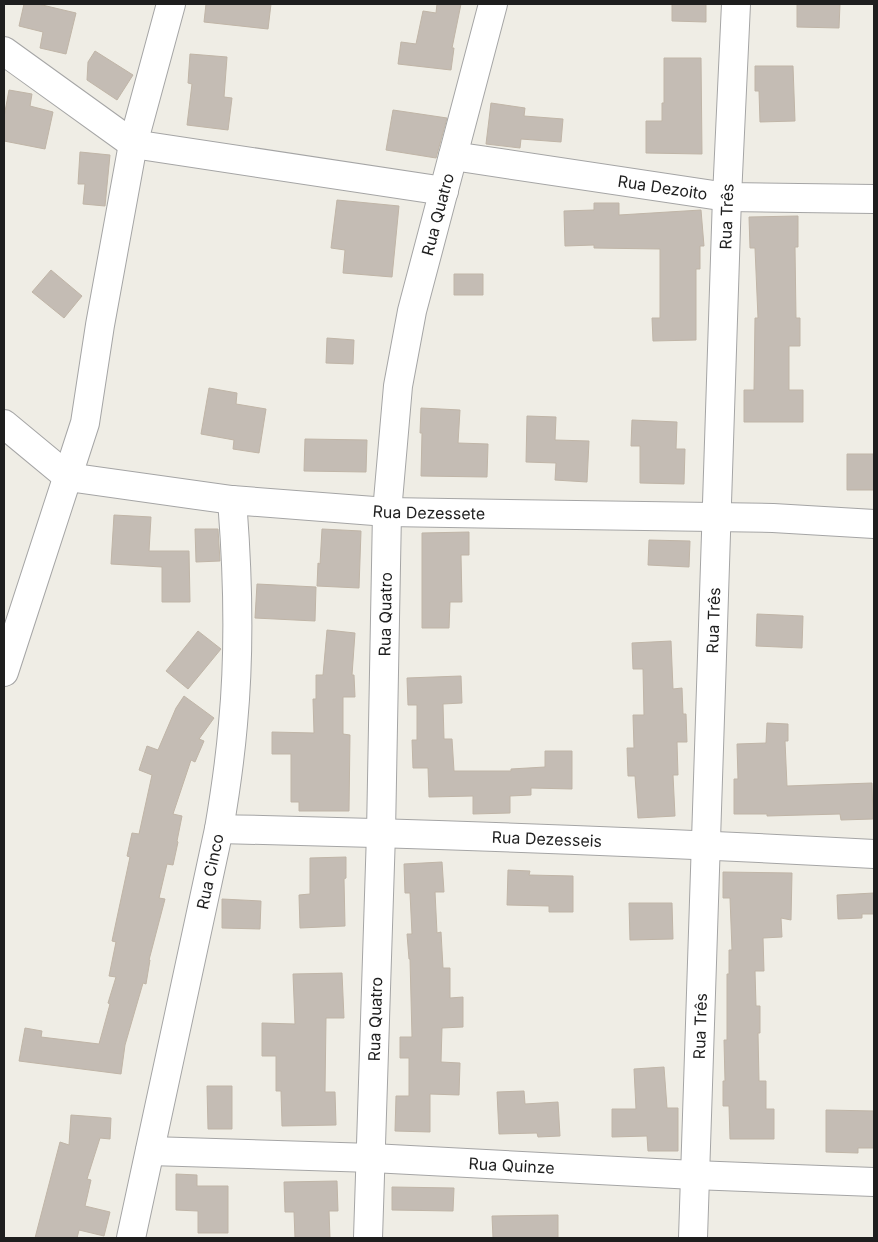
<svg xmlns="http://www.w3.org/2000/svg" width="878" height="1242" viewBox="0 0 878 1242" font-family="Inter,sans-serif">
  <rect width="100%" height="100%" fill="#efede5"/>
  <path fill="#c4bcb4" stroke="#c0b5a7" d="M24,4H38L76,13L66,54L40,48L43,32L19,26Z
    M206,4H271L268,29L204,22Z
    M437,4H461L452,48H454L451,70L398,64L401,42L416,44L423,11L436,13Z
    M672,4H706V22L672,21Z
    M797,4H840L839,28L797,27Z
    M95,51L133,75L117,100L87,80L88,62Z
    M190,54L227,57L224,97L232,98L228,130L187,125L192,84L188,83Z
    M664,58H701L702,154L646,153V121H662V103H664Z
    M755,66H793L795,121L760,122L759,91H755Z
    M9,90L32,94L30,106L53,112L45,149L4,141V117Z
    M491,103L525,108L524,116L563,119L561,142L521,139L520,148L486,144Z
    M393,110L447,118L436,158L386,150Z
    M80,152L110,155L105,206L83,204L85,184H78Z
    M337,200L399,206L392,277L343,273L345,250L331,248Z
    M594,203H619V215L701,210L704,246H700V269H696V340L653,341L652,318H660V249L594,248V245L565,246L564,211L594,210Z
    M798,216V247H795L796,318H800V346H789V390H803V422H744V390H754L755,318H758L755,248H750L749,217Z
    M51,270L82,296L64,318L32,292Z
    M454,274H483V295H454Z
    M327,338L354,340L353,364L326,363Z
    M209,388L237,393L236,404L266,409L259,453L233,449L234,440L201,434Z
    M421,408L460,410L458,443L488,444L487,477L421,476L422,433H420Z
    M527,416L556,417L555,440L589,441L587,482L555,480L556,463L526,462Z
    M632,420L677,422L676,449H685L684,484L640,483V446H631Z
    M305,439L367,440L366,472L304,471Z
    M847,454H874V490H847Z
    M114,515L151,517L149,551H189L190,602H162V567L111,564Z
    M195,529H218L220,561L196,562Z
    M322,529L361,531L359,588L317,586L318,563L320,564Z
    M469,532V555H461L462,602H450L449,628H422V533Z
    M649,540L690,541L689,567L648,565Z
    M257,584L316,587L315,621L255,618Z
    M757,614L803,616L802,648L756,646Z
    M327,630L355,633L352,675H354L355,697H343V734L350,735L349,811H299V802H291V754H272V732L314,733L313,699H316V675H323Z
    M198,631L221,649L188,689L166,671Z
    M671,641L673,689L682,688L683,714H686L687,742H677L678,775H673L675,816L638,818L635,776H628L627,748H634L633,715H644L643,669H633L632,643Z
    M461,676L462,703L443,704L444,739H452L454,771H511V769L545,767V751H572V789L531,788V795L510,796V813L473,814V796L429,797L428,768H413L412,740H417V705H408L407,678Z
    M184,696L214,718L199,739L204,741L195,762L191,760L173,814L182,816L177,841L178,842L173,865L167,864L159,898L165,899L149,960H150L146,984L143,983L125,1045L121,1074L19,1061L25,1028L42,1031L41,1037L99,1044L110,1004L108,1003L116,977L109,976L116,942L112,941L130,857L127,856L132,833L139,834L152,775L139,770L147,746L158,750L176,708Z
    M767,723L788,724V741H785L787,786L872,783L873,819L841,820L840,814L767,816V814H734V779H738L737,744L766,743Z
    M346,857V878L344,879L345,926L300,928L299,895L310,894V858Z
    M442,862L444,892H435L437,933L441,932L443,968H450V998L463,997V1027L442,1028L441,1062L460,1063L459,1095L430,1094V1132L395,1131L396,1096H409V1058H400V1037H412L410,959H409L407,934H412L410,893H405L404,864Z
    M508,870L530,871L529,875L573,876V912H549V906L507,905Z
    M723,872L792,873L791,920L781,918L782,937L763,938L764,971H755L756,1006H760V1033H758L759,1081H766V1109H774V1139H730L729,1106H723V1081H725L724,1040H727V974H729V950H732L730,898H723Z
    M874,893V914H862V918L838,919L837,895Z
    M222,899L261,901L260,929L222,928Z
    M629,903H672L673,939L630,940Z
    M342,973L344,1018H326L325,1092H335L336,1125L282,1126L281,1091H276V1056H262V1023L295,1024L293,974Z
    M664,1067L667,1108H678V1151H648L647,1136L612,1137V1109H636L634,1069Z
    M207,1086H232V1129H208Z
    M524,1091L525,1104L558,1102L560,1136L538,1137L537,1133L499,1134L497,1092Z
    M826,1110L874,1111V1148H858V1153L826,1152Z
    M71,1115L111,1118L110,1139L100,1138L87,1179L91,1180L85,1206L110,1212L104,1236L79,1230L77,1238H35L60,1142L69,1145Z
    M176,1174L197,1175V1186H228V1233H198V1211L176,1210Z
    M337,1181L338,1211H329L330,1238H295L294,1212H285L284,1182Z
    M392,1187L454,1188L453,1211L392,1210Z
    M558,1215V1238H493L492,1216Z"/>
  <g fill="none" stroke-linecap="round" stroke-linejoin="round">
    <g stroke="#a5a5a5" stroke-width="30">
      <g id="minor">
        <path d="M4,51L133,144L444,191"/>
        <path id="s1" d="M453,156L727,197L874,199"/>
        <path id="s2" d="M4,424L68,477L232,500L387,512L773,518L874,524"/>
        <path d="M4,672L85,423L100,325L133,144L171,4"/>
        <path id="s3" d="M219,829C438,834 656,842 874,854"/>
        <path id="s4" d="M150,1151L372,1158L694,1175L874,1182"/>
        <path id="s5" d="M131,1238L219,829C225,794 230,759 233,724C240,650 238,574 232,500"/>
        <path id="s6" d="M368,1238L381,833L387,512L398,386L412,311L493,4"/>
        <path id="s7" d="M693,1238L727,197L736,4"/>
      </g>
    </g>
    <use href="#minor" stroke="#fff" stroke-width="28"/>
  </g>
  <g text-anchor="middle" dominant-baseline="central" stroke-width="4" stroke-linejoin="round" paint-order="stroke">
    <g font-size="16" fill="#1e1e1e" stroke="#fff">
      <text stroke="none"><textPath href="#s1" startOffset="212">Rua Dezoito</textPath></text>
      <text stroke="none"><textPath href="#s6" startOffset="1029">Rua Quatro</textPath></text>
      <text stroke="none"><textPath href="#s7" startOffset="1022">Rua Três</textPath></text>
      <text stroke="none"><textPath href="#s2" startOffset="446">Rua Dezessete</textPath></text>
      <text stroke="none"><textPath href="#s6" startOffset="624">Rua Quatro</textPath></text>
      <text stroke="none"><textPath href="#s7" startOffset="618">Rua Três</textPath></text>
      <text stroke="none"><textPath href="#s3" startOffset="328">Rua Dezesseis</textPath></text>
      <text stroke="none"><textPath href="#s5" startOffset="375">Rua Cinco</textPath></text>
      <text stroke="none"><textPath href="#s6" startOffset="219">Rua Quatro</textPath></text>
      <text stroke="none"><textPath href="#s7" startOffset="212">Rua Três</textPath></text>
      <text stroke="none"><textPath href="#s4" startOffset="362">Rua Quinze</textPath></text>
    </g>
  </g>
  <rect width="878" height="1242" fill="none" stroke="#1e1e1e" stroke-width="10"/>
</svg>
